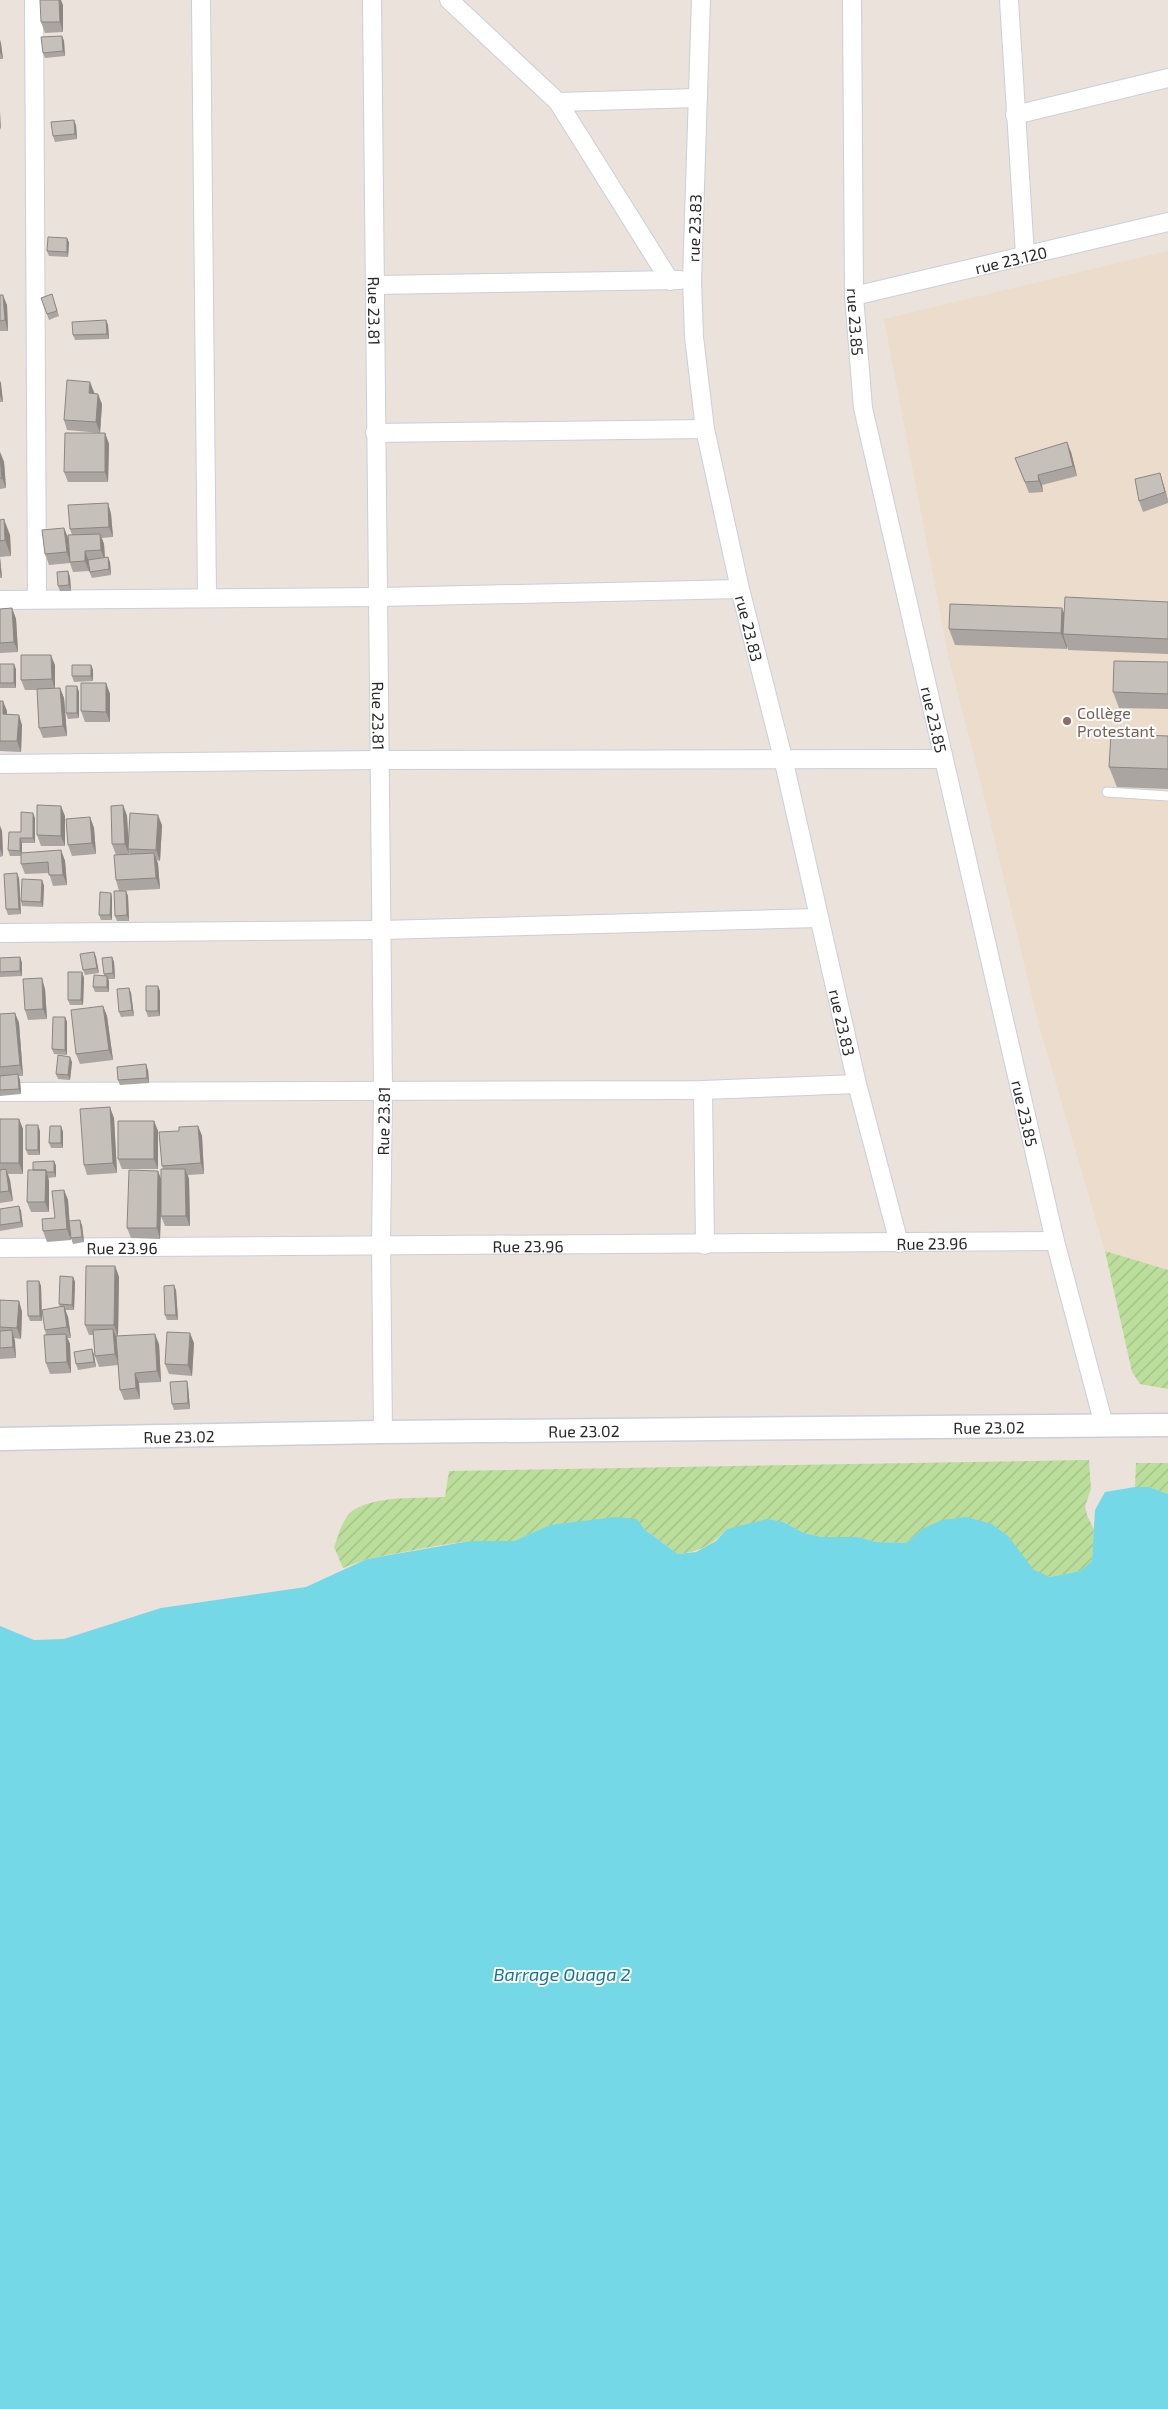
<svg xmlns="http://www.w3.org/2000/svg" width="1168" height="2409" viewBox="0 0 1168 2409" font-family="'Exo 2',sans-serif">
  <defs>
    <pattern id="garden-furrows" width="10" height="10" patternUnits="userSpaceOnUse" patternTransform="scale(1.25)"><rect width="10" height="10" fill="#bbde9b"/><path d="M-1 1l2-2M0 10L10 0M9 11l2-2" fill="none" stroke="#a1be86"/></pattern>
  </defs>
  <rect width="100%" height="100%" fill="#eae2db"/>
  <path fill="#ebdccb" d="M1168,251V1270L1105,1251L1039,1025L981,783L949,659L884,319Z"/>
  <path fill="url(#garden-furrows)" d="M1105,1251L1168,1270V1389L1140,1384L1132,1372Z
    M1089,1460L1091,1489L1085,1506L1087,1515L1094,1530L1092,1561L1080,1571L1050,1577L922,1529L907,1543L876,1542L858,1537H822L804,1533L783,1522L727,1529C712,1545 699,1552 678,1554L645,1530L637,1519L550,1525L514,1541H470L441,1545L367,1559L343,1568L334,1547C338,1538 340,1527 346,1518C361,1494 418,1499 445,1497L449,1471Z
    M1136,1463H1168V1494L1149,1487H1135Z"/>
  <path fill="#74d8e6" d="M1135,1487H1149L1168,1494V2409H0V1626L34,1640L64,1639L161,1608L306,1587L367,1559L470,1541H514L550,1525L615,1517L637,1519L645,1530L678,1554L696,1552L716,1541L727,1529L767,1519L783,1522L804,1533L822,1537H858L876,1542L907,1543L922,1529L942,1520L966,1517L992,1524L1008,1536L1034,1570L1050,1577L1080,1571L1092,1561L1095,1510L1105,1492Z"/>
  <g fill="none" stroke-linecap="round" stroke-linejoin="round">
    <g stroke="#cacfda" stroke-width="11">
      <path id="service" d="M1107,792L1168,796"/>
    </g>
    <g stroke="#cacfda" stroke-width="20">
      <g id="minor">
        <path d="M34,0L37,599"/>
        <path d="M201,0L207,597"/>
        <path id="s1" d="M372,0L383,1090L381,1244L383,1432"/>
        <path d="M449,0L558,102L670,281"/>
        <path id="s2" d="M701,0L692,280L694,337L705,429L740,589L783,758L857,1084L899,1243"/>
        <path id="s3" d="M852,0L854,296L863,408L1055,1241L1104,1425"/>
        <path d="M1009,0L1025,255"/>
        <path d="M558,102L698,98"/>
        <path d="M1015,115L1168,78"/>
        <path d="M375,285L680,280"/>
        <path id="s4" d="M854,296L1168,222"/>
        <path d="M375,433L705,429"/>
        <path d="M0,600L379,597L740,589"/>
        <path d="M0,764L380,760L943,759"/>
        <path d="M0,933L382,930L819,918"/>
        <path d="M703,1090L705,1245"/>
        <path d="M0,1092L703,1090L857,1084"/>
        <path id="s5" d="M0,1248C352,1245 704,1246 1055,1241"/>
      </g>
    </g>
    <g stroke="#cacfda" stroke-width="25">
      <g id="tertiary">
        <path id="s6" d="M0,1439L383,1432L1168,1425"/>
      </g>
    </g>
    <use href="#service" stroke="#fff" stroke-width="9"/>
    <use href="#minor" stroke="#fff" stroke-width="18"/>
    <use href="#tertiary" stroke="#fff" stroke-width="22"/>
  </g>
  <path fill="#aaa5a0" d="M63,5V32L45,33L41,22Z
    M62,36L64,41L65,56L45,58L43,53Z
    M0,40L1,44L3,59H0Z
    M76,125L77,139L55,142L53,136Z
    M67,238L69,243L68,257L49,256L47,251Z
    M52,294L59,316L49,320L41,298Z
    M0,295L7,305L8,331H0Z
    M106,320L108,325L109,339L75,340L73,335Z
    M0,381L3,402H0Z
    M94,392L102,404L100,433L67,430L64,420Z
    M105,433L109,444L108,482H68L64,472Z
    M0,452L4,462L6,488L0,489Z
    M1071,452L1077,476L1042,485L1043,492L1029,493L1015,458Z
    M1163,483L1168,500V503L1143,512L1139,501Z
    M108,503L111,514L113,537L102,538L104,544L105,557L110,562L111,575L92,578L89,571L73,572L70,563L49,565L45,554L64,528L68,538L69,551L72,535L70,529Z
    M0,520L10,535L11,556L0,557L2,578H0Z
    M68,571L70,577L71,591H60L58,586Z
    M1168,602V654L1068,650L1067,646V649L955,645L949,629L1064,613Z
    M12,608L16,619L18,652L0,653V609Z
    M1168,662V709L1119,708L1113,692Z
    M0,664L16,669V688H0Z
    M55,665V688H60L64,698L67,736L43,738L39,728L37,690H25L21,680Z
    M91,665L93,670V681L74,682L72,676Z
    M106,683L110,694V722H85L81,711Z
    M77,686L79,692V718L68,719L66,713Z
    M0,701L7,711V714L22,725L21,752L0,751Z
    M1168,736V789L1117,787L1109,767Z
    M123,805L127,816L128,838L162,825L160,861L157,860L158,864L160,889L119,891L116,880L130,854L129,852V854L116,855L112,844Z
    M65,816V846H41L37,835Z
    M90,817L94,828L96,854L72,856L68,845Z
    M35,818V843H22V853L61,850L65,861L67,885L53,886L49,873L25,874L21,864V856H10L8,850L21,832Z
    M0,826L2,831L3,856L0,857Z
    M19,878L21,914L8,915L6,909Z
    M42,880L44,886L43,907L22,906L21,901Z
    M126,891L128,896L129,921H117L115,916Z
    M111,893L112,898V920H101L99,915Z
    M94,952L96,957L99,973L85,975L83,970Z
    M20,957L22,963V976L0,977V958Z
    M112,957L114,962L115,979H108L109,992H95L93,987L104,976V974Z
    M82,972L84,978L83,1005H70L68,1000Z
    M129,988L131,993L134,1016L121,1017L119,1012Z
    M45,989L47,1019L28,1020L25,1010Z
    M160,991V1016L148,1017L146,1011Z
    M103,1006L107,1016L113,1060L80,1064L76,1054Z
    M15,1013L19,1023L23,1076H18L20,1080L21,1094L0,1096V1014Z
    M65,1017L67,1022V1055L54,1054L52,1049Z
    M72,1062L70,1080L58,1079L56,1074Z
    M148,1070L149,1083L120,1085L118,1080Z
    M114,1118L117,1173L87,1175L84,1165Z
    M0,1119H19L23,1129V1174H8L10,1180L13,1201L0,1203Z
    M154,1121L158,1131V1169H122L118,1159Z
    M61,1126L63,1132V1148H51L49,1143Z
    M198,1126L202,1136L204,1174L188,1175L189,1179L190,1226H165L161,1216V1204L160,1239L131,1238L127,1228L161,1179L163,1169L162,1166L179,1131Z
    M40,1131V1155H28L26,1150Z
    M54,1161L56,1166V1177L48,1178L49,1181V1212H31L27,1202L33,1170Z
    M64,1190L68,1200L69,1221L82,1225L84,1242L73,1244L71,1238L70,1225L71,1240L47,1242L43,1231L55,1218Z
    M19,1206L21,1211L23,1227L0,1231V1209Z
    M115,1266L119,1277L118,1336H116V1338L159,1344L161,1382L139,1383L140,1399L124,1400L120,1390L118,1365L99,1367L95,1356L93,1335H89L85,1325Z
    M73,1277L75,1282L74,1310H65L68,1317L71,1338H67L70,1344L71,1373L50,1374L46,1363V1335L45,1330L60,1307L59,1304Z
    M39,1281L41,1286L42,1321H30L28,1316Z
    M176,1290L178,1320H167L165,1315Z
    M0,1300L19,1301L22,1312L21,1339L14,1338L16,1358L0,1359Z
    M194,1343L192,1376L169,1374L165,1364Z
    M92,1349L94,1355L96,1367L78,1370L76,1364Z
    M187,1381L188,1386L190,1409L174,1410L172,1404Z"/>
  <path fill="#8b8682" d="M59,0H61L63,5V32L60,22Z
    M62,36L64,41L65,56L63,51Z
    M0,40L1,44L3,59L0,52Z
    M0,111L1,130L0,127Z
    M74,120L76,125L77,139L75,134Z
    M67,238L69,243L68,257L67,252Z
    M3,295L7,305L8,331L5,320Z
    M106,320L108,325L109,339L107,334Z
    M0,381L1,383L3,402L0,395Z
    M90,382L94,392L93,403L89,393Z
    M98,394L102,404L100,433L96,422Z
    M105,433L109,444L108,482L105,472Z
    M1067,442L1071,452L1077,476L1073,466Z
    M0,452L4,462L6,488L2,478Z
    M1160,473L1163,483L1168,500L1165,492Z
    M1038,475L1042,485L1043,492L1039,481Z
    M108,503L111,514L113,537L109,527Z
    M4,519L10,535L11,556L5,540Z
    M64,528L68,538L70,562L67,552Z
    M100,534L104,544L105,561L101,550Z
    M85,551L89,562V571L85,561Z
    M0,556V557L2,578L0,573Z
    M108,557L110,562L111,575L109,569Z
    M68,571L70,577L71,591L69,585Z
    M12,608L16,619L18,652L14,642Z
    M1062,608L1068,623L1063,634L1067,646V649L1061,633Z
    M51,655L55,665V690L52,679Z
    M14,664L16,669V688L14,683Z
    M91,665L93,670V681L91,676Z
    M106,683L110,694V722L106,712Z
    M77,686L79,692V718L77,713Z
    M60,688L64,698L67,736L63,726Z
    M3,701L7,711L6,725L3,714Z
    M19,715L22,725L21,752L17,741Z
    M123,805L127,816L129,849H128L129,854L125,844Z
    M61,806L65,816V846L61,836Z
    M33,813L35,818V843L33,838Z
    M158,815L162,825L160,861L156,850Z
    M90,817L94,828L96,854L92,843Z
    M0,826L2,831L3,856L0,849Z
    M20,838L22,843V856L20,851Z
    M61,850L65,861L67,885L63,875Z
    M154,853L158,864L160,889L156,878Z
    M17,873L19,878L21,914L19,909Z
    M42,880L44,886L43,907L41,902Z
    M126,891L128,896L129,921L127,915Z
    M111,893L112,898V920L110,915Z
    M94,952L96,957L99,973L97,968Z
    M20,957L22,963V976L20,971Z
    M112,957L114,962L115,979L113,973Z
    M82,972L84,978L83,1005L81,1000Z
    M107,976L109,981V992L107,987Z
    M42,978L45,989L47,1019L43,1009Z
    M158,986L160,991V1016L158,1011Z
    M129,988L131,993L134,1016L132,1010Z
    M103,1006L107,1016L113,1060L109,1050Z
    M15,1013L19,1023L23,1076L20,1065Z
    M65,1017L67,1022V1055L65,1050Z
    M70,1057L72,1062L70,1080L68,1075Z
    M146,1064L148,1070L149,1083L147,1078Z
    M18,1074L20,1080L21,1094L19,1089Z
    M110,1107L114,1118L117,1173L113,1163Z
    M19,1119L23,1129V1174L19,1163Z
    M154,1121L158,1131V1169L154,1159Z
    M38,1125L40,1131V1155L38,1150Z
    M61,1126L63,1132V1148L61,1143Z
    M198,1126L202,1136L204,1174L201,1163Z
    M54,1161L56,1166V1177L54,1172Z
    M6,1169L10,1180L13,1201L9,1191Z
    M185,1169L189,1179L190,1226L186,1216Z
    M46,1170L49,1181V1212L45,1202Z
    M158,1171L162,1181L160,1239L157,1228Z
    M64,1190L68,1200L71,1240L67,1229Z
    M19,1206L21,1211L23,1227L21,1222Z
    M80,1220L82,1225L84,1242L82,1237Z
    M115,1266L119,1277L118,1336L114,1325Z
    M73,1277L75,1282L74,1310L72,1305Z
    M39,1281L41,1286L42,1321L40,1316Z
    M174,1285L176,1290L178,1320L176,1315Z
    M19,1301L22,1312L21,1339L17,1328Z
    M64,1306L68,1317L71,1338L67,1327Z
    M113,1329L117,1339L119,1365L115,1354Z
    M12,1330L15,1341L16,1358L13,1347Z
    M190,1333L194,1343L192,1376L188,1365Z
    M66,1334L70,1344L71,1373L67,1362Z
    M155,1334L159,1344L161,1382L157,1371Z
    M92,1349L94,1355L96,1367L94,1362Z
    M135,1373L139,1383L140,1399L136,1388Z
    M187,1381L188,1386L190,1409L188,1403Z"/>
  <path fill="#c6c0ba" stroke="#8b8682" d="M40,0H59L60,22H41Z
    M62,36L63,51L43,53L41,37Z
    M74,120L75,134L53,136L51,122Z
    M48,237L67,238V252L47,251Z
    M52,294L57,311L47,314L41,298Z
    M0,295H3L5,320L0,321Z
    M106,320L107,334L73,335L72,322Z
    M67,380L90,382L89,393L98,394L96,422L64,420Z
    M65,433H105V472H64Z
    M1067,442L1073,466L1038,475L1039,481L1025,482L1015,458Z
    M0,454L2,478H0Z
    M1160,473L1165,492L1139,501L1135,479Z
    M108,503L109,527L70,529L68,505Z
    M4,519L5,540L0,541V520Z
    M64,528L67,552L45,554L42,530Z
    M100,534L101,550L85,551V561L70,562L68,535Z
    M108,557L109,569L90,572L88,560Z
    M68,571L69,585L58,586L57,572Z
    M1065,597L1168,602V639L1063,634Z
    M950,604L1062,608L1061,633L949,629Z
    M12,608L14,642L0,643V609Z
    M21,655H51L52,679L21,680Z
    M1114,661L1168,662V694L1113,692Z
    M0,664H14V683H0Z
    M72,665H91V676H72Z
    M81,683H106V712L81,711Z
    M66,686H77V713H66Z
    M60,688L63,726L39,728L37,689Z
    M0,701H3V714L19,715L17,741H0Z
    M1111,734L1168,736V769L1109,767Z
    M37,805L61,806V836L37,835Z
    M123,805L125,844H112L111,806Z
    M21,812L33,813V838H20V851L8,850L9,832H21Z
    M130,813L158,815L156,850L128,849Z
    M90,817L92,843L68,845L66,819Z
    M61,850L63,875H49L48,862L21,864V853Z
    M154,853L156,878L116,880L114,855Z
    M17,873L19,909H6L4,874Z
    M22,879L42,880L41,902L21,901Z
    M114,891H126L127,915L115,916Z
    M100,892L111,893L110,915H99Z
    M94,952L97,968L83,970L80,954Z
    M20,957V971L0,972V958Z
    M112,957L113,973L104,974L102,958Z
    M68,972H82L81,1000H68Z
    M94,975L107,976V987H93Z
    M42,978L43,1009L25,1010L23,979Z
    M146,986H158V1011H146Z
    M129,988L132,1010L119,1012L117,989Z
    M103,1006L109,1050L76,1054L71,1010Z
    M15,1013L20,1065L0,1067V1014Z
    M53,1017H65V1050L52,1049Z
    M58,1055L70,1057L68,1075L56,1074Z
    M146,1064L147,1078L118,1080L117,1067Z
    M18,1074L19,1089L0,1090V1076Z
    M110,1107L113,1163L84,1165L80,1109Z
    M0,1119H19V1163H0Z
    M118,1121H154V1159H118Z
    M26,1125H38V1150H26Z
    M50,1126H61V1143H49Z
    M198,1126L201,1163L162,1166L159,1132L179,1131V1127Z
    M54,1161V1172H46V1170H33V1162Z
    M6,1169L9,1191L0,1192V1170Z
    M161,1169H185L186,1216H161Z
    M28,1170H46L45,1202H27Z
    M129,1170L158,1171L157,1228H127Z
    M64,1190L67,1229L43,1231L42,1219L55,1218L52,1191Z
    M19,1206L21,1222L0,1225V1209Z
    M80,1220L82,1237L71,1238L69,1221Z
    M86,1266H115L114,1325H85Z
    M60,1276L73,1277L72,1305L59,1304Z
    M27,1281H39L40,1316H28Z
    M174,1285L176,1315H165L164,1286Z
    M0,1300L19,1301L17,1328L0,1327Z
    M64,1306L67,1327L45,1330L42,1310Z
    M113,1329L115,1354L95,1356L93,1330Z
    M12,1330L13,1347L0,1348V1331Z
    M167,1332L190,1333L188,1365L165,1364Z
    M66,1334L67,1362L46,1363L44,1335Z
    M155,1334L157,1371L135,1373L136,1388L120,1390L116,1336Z
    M92,1349L94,1362L76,1364L74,1352Z
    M187,1381L188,1403L172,1404L170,1382Z"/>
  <circle fill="#8d6e63" stroke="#fff" stroke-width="2" cx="1067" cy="721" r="5"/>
  <g text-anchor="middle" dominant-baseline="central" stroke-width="4" stroke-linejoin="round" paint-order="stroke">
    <g font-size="16" fill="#292929" stroke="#fff">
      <text transform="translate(694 228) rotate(-88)">rue 23.83</text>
      <text stroke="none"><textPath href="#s4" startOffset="161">rue 23.120</textPath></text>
      <text stroke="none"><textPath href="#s1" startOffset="311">Rue 23.81</textPath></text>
      <text stroke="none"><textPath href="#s3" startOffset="322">rue 23.85</textPath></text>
      <text stroke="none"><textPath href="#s2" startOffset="634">rue 23.83</textPath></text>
      <text stroke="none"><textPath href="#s1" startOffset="716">Rue 23.81</textPath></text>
      <text stroke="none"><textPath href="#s3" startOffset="728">rue 23.85</textPath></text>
      <text stroke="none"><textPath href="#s2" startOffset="1039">rue 23.83</textPath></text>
      <text stroke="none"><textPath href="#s3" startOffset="1132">rue 23.85</textPath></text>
      <text transform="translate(383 1121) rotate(-89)">Rue 23.81</text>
      <text stroke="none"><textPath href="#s5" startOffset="932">Rue 23.96</textPath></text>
      <text stroke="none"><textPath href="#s5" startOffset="528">Rue 23.96</textPath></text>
      <text stroke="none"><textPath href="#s5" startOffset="122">Rue 23.96</textPath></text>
      <text stroke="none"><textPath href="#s6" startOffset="989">Rue 23.02</textPath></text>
      <text stroke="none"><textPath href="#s6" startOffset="584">Rue 23.02</textPath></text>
      <text stroke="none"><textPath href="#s6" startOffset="179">Rue 23.02</textPath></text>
    </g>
    <g font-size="16" fill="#785e54" stroke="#fff" text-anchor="start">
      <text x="1077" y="712">Collège<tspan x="1077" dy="18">Protestant</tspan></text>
    </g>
    <g font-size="18" font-style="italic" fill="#157790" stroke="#fff">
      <text x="562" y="1974">Barrage Ouaga 2</text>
    </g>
  </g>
</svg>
